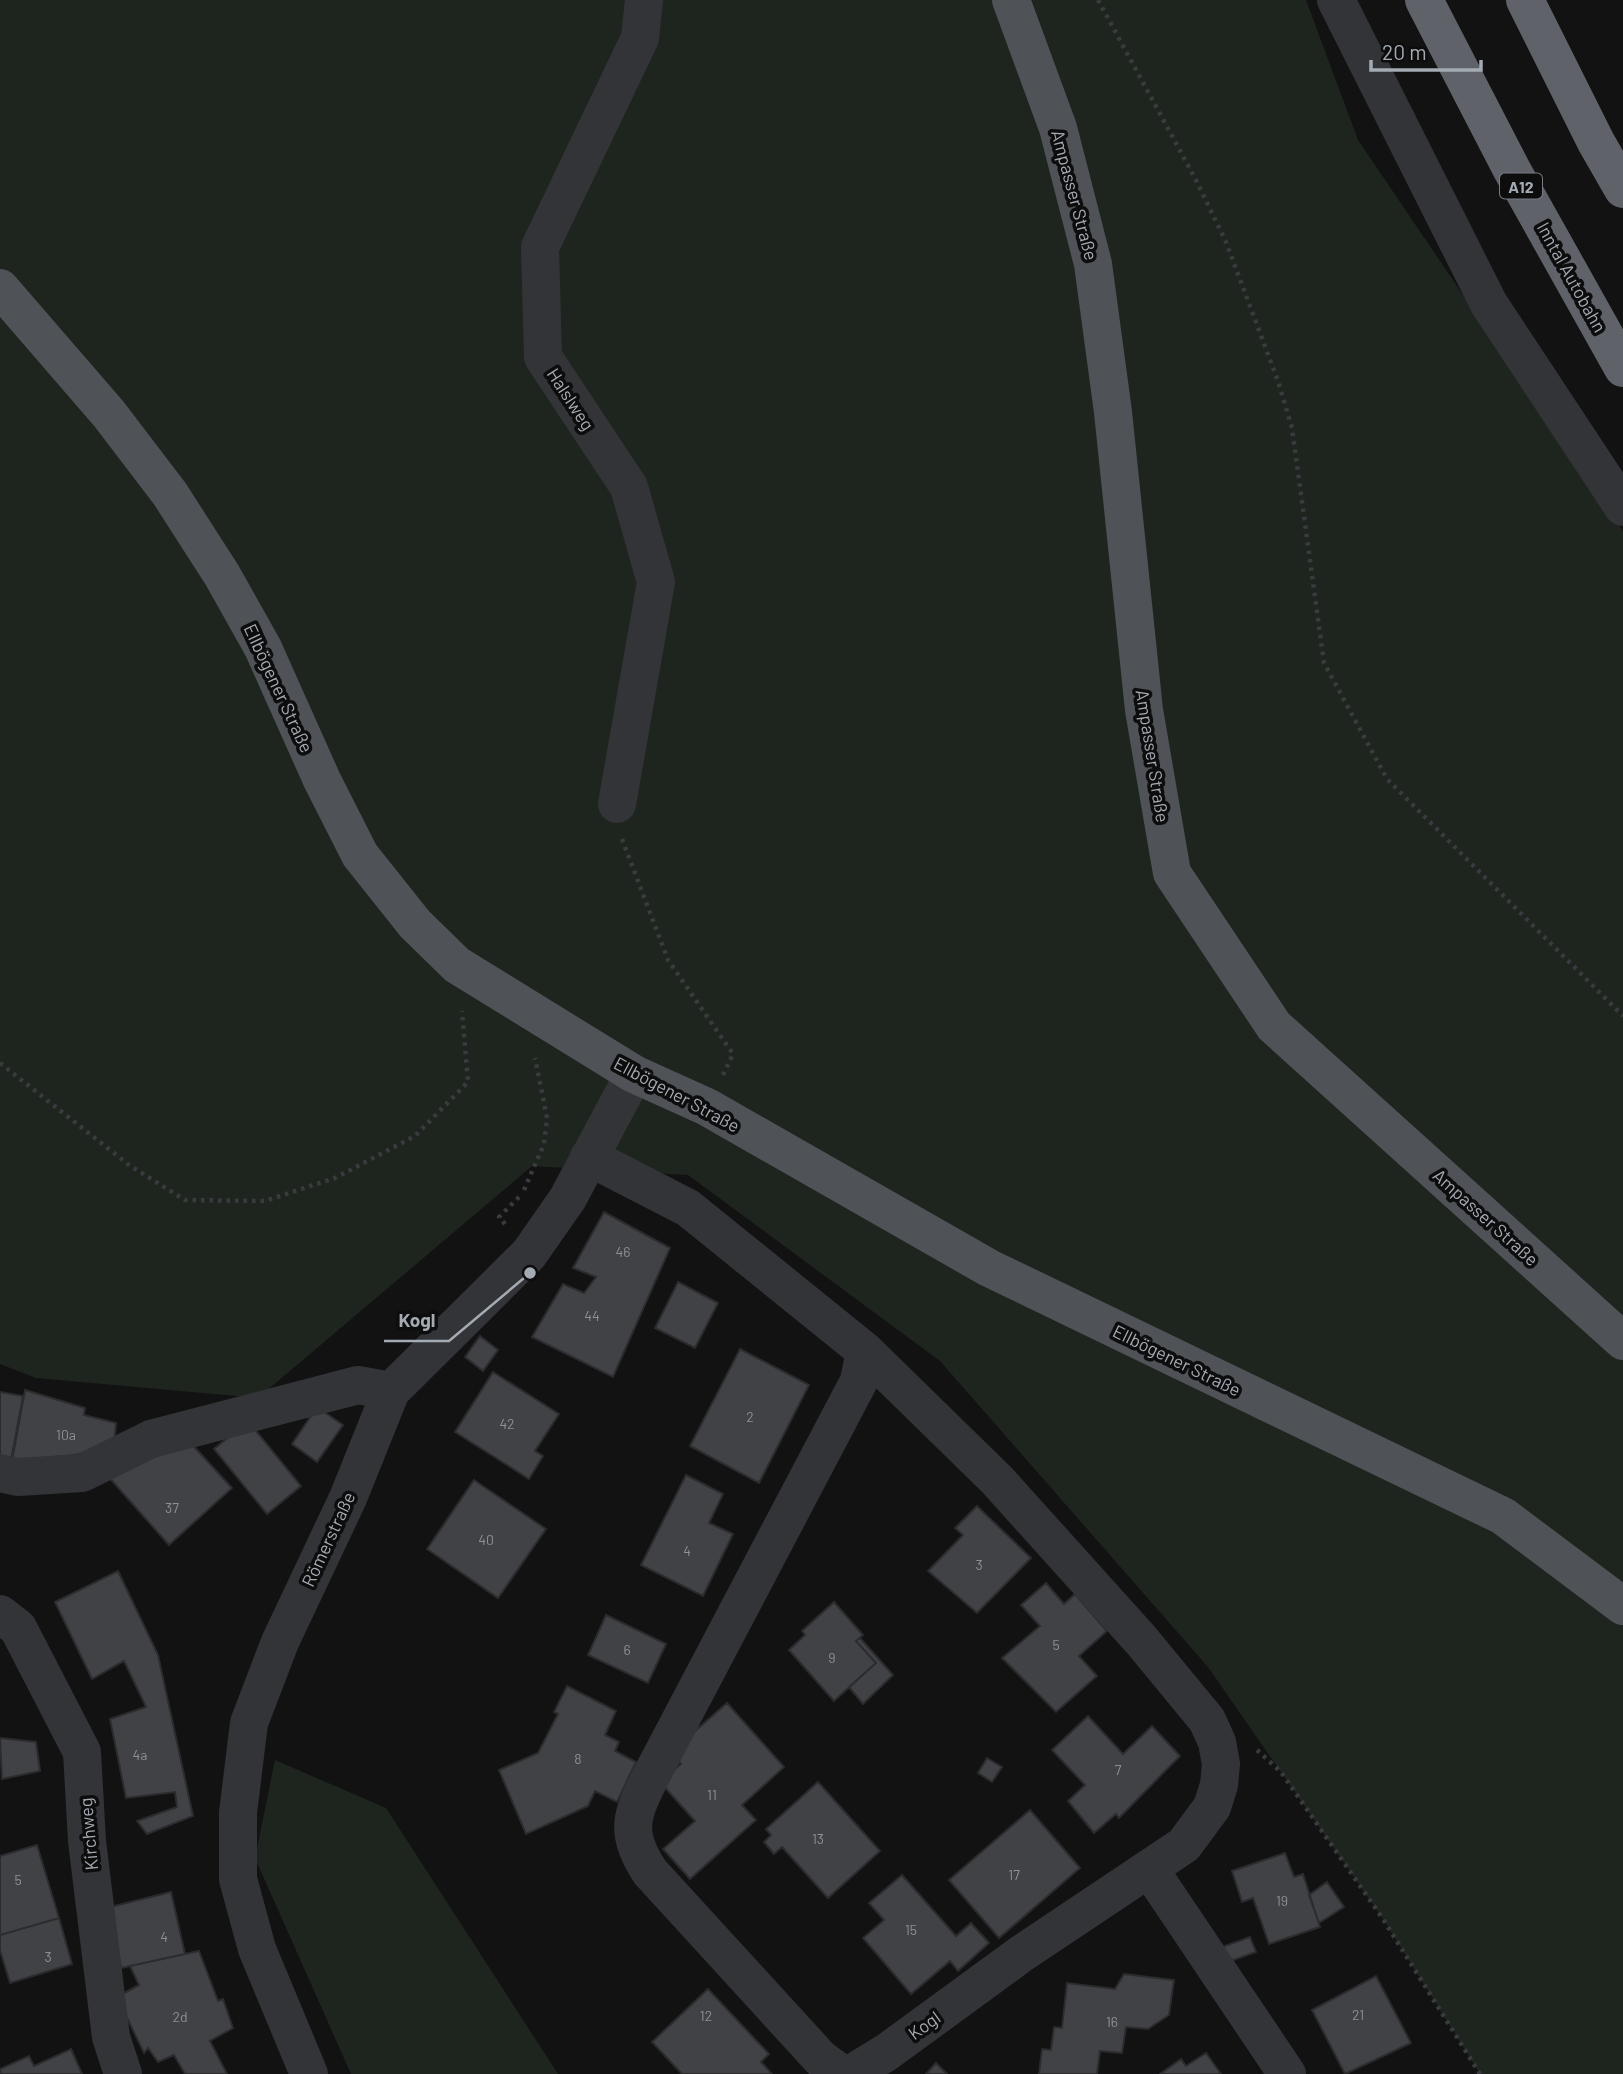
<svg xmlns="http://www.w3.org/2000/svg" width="1623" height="2074" viewBox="0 0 1623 2074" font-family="Barlow,sans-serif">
  <rect width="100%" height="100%" fill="#121213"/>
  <path fill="#1e251e" d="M0,0H1306L1358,140L1623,531V2074H1480L1383,1919L1208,1667L940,1361L688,1175L532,1166L258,1398L36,1378L0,1364Z
    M275,1760L386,1808L558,2074H351L255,1858Z"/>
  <path fill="#414246" stroke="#2c2c2f" stroke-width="2" d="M604,1212L670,1248L613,1377L532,1337L563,1284L584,1293L596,1277L573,1268Z
    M678,1282L718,1303L695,1348L655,1328Z
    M480,1336L498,1350L483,1371L465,1357Z
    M740,1349L809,1385L759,1483L690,1446Z
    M493,1372L559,1414L535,1451L543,1456L529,1479L455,1432Z
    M25,1390L85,1408L84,1415L116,1423L114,1445L75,1455L12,1461Z
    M0,1392L23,1396L10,1466L0,1464Z
    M317,1407L343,1425L317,1462L292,1444Z
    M248,1421L301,1486L267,1514L214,1449Z
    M187,1439L232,1488L169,1545L106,1474Z
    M686,1475L723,1494L709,1523L733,1534L703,1596L641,1565Z
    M474,1480L546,1529L498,1598L427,1549Z
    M977,1506L1031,1558L977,1613L928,1571L963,1535L955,1528Z
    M118,1571L158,1655L193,1816L147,1834L137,1821L177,1807L175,1792L126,1798L110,1719L146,1707L124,1661L92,1679L55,1602Z
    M1046,1583L1064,1604L1075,1594L1107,1631L1079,1656L1097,1676L1056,1712L1002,1658L1040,1626L1021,1605Z
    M834,1602L863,1635L856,1641L876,1663L834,1701L789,1650L805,1635L802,1631Z
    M606,1615L666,1644L648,1683L588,1655Z
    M860,1638L893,1675L863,1704L849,1687L876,1663L856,1641Z
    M567,1686L616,1711L605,1735L619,1742L615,1751L636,1762L617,1802L595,1791L588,1806L526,1834L499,1770L538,1753L558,1714L554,1712Z
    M727,1703L784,1767L742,1805L756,1820L690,1879L663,1849L695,1821L660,1782L681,1764L671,1752Z
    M1088,1716L1123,1754L1152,1726L1180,1756L1119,1818L1116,1814L1094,1833L1068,1801L1085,1785L1052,1750Z
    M0,1738L36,1742L40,1771L2,1779Z
    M987,1758L1002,1767L992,1782L978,1773Z
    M818,1782L880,1851L828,1898L782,1847L774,1854L764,1842L771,1835L766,1829Z
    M1030,1810L1080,1868L999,1938L949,1880Z
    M37,1845L59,1918L0,1935V1856Z
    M1285,1853L1294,1877L1303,1874L1320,1927L1269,1944L1253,1898L1242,1902L1232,1871Z
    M902,1875L956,1936L971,1923L989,1943L958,1971L950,1961L911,1994L863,1938L884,1920L869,1903Z
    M1327,1882L1344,1907L1319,1923L1309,1895Z
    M171,1892L185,1954L121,1968L110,1907Z
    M59,1918L72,1964L10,1983L0,1950V1935Z
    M1250,1937L1256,1952L1228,1962L1222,1947Z
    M199,1951L218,2001L223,1999L233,2028L210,2041L227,2074H185L174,2055L158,2062L148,2048L144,2053L117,1997L139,1985L130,1966Z
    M1124,1974L1174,1980L1169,2015L1148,2029L1126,2027L1122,2053L1100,2051L1097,2074H1039L1042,2049L1051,2050L1054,2027L1062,2028L1067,1983L1115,1989Z
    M1376,1976L1411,2043L1345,2074L1312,2010Z
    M708,1989L769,2054L761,2062L772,2074H682L652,2042Z
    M71,2049L82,2074H0V2069L29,2056L34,2066Z
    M1206,2053L1221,2074H1160L1181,2059L1186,2066Z
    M936,2063L947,2074H926Z"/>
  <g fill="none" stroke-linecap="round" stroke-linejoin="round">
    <path stroke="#393b3f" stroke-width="4.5" stroke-dasharray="3.5 5" stroke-linecap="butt" d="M1098,0L1196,180L1226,242L1278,381L1292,428L1324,663L1387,779L1623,1016
      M622,839L668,960L733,1054L723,1075
      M0,1063L129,1165L185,1200L265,1201L335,1178L415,1136L468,1082L462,1011
      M524,1190L544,1144L547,1118L535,1058
      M505,1224L499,1217L519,1197
      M1257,1750L1281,1772L1383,1919L1480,2074"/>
    <path stroke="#333438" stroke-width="38" d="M1336,0L1489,304L1623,507
      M617,804L656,582L629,487L543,357L540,247L640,38L644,0
      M589,1157L688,1208L865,1351L997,1480L1141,1640L1207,1720L1217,1742L1221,1764L1219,1785L1212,1807L1184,1845L1021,1954L887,2052L856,2071L842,2074L821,2059L650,1872C624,1833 631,1815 651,1776L859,1381L865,1351
      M0,1473L18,1477L82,1473L151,1439L358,1385L391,1391
      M0,1614L18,1628L82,1752L87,1841L111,2037L123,2074
      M1150,1870L1287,2074
      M309,2074L257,1949L238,1879V1813L249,1723L280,1642L348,1498L391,1391L529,1254L568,1198L634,1074"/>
    <path stroke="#4f5257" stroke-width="38" d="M1011,0L1058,128L1093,264L1113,412L1144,710L1172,873L1274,1026L1623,1341
      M0,288L109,414L170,494L222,575L263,648L322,780L360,855L415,924L457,965L634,1074L707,1107L989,1268L1503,1516L1623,1606"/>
    <path stroke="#5f6369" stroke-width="38" d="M1424,0L1512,170L1623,368
      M1525,0L1596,142L1623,189"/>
  </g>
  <g text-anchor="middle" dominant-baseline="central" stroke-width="7" stroke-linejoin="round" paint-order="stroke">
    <g font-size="14" fill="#8b9198">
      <text x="623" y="1251">46</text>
      <text x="592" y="1315">44</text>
      <text x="750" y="1416">2</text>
      <text x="507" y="1423">42</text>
      <text x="66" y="1434">10a</text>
      <text x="172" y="1507">37</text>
      <text x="486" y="1539">40</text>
      <text x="687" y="1550">4</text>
      <text x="979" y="1564">3</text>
      <text x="1056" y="1644">5</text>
      <text x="627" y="1649">6</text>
      <text x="832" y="1657">9</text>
      <text x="140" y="1754">4a</text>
      <text x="578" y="1758">8</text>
      <text x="1118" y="1769">7</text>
      <text x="712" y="1794">11</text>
      <text x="818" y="1838">13</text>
      <text x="1014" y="1874">17</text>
      <text x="18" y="1879">5</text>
      <text x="1282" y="1900">19</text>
      <text x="911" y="1929">15</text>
      <text x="164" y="1936">4</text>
      <text x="48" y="1956">3</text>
      <text x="1358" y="2014">21</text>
      <text x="706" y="2015">12</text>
      <text x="180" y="2016">2d</text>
      <text x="1112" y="2021">16</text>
    </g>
    <rect fill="#0d0d0e" stroke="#777c82" stroke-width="2" x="1500" y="173.5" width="42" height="25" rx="5"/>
    <g font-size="16" font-weight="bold" fill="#a4abb3">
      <text x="1521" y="186">A12</text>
    </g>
    <g font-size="18" fill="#a4abb3" stroke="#0d0d0e">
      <text transform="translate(1075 195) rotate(75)">Ampasser Straße</text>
      <text transform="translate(1572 277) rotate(61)">Inntal Autobahn</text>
      <text transform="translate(571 399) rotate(57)">Halslweg</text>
      <text transform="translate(279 688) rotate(65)">Ellbögener Straße</text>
      <text transform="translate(1153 756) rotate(81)">Ampasser Straße</text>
      <text transform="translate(677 1094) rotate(28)">Ellbögener Straße</text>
      <text transform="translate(1486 1217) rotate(42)">Ampasser Straße</text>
      <text transform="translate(1177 1360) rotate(26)">Ellbögener Straße</text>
      <text transform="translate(328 1539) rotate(-65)">Römerstraße</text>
      <text transform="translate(88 1834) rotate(-95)">Kirchweg</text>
      <text transform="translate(924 2025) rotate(-36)">Kogl</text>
    </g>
  </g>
  <path fill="none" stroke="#a4abb3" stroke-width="2.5" d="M530 1273L449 1341H384"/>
  <circle fill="#a4abb3" stroke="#0d0d0e" stroke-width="2.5" cx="530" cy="1273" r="7"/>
  <g font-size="19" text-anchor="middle" font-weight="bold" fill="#a4abb3" stroke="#0d0d0e" stroke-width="7" stroke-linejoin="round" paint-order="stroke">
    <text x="417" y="1327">Kogl</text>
  </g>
  <path d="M1371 60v10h110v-10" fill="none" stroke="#a4abb3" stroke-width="3.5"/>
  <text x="1382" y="60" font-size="21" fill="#a4abb3" stroke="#0d0d0e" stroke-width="5" paint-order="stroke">20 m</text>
</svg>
